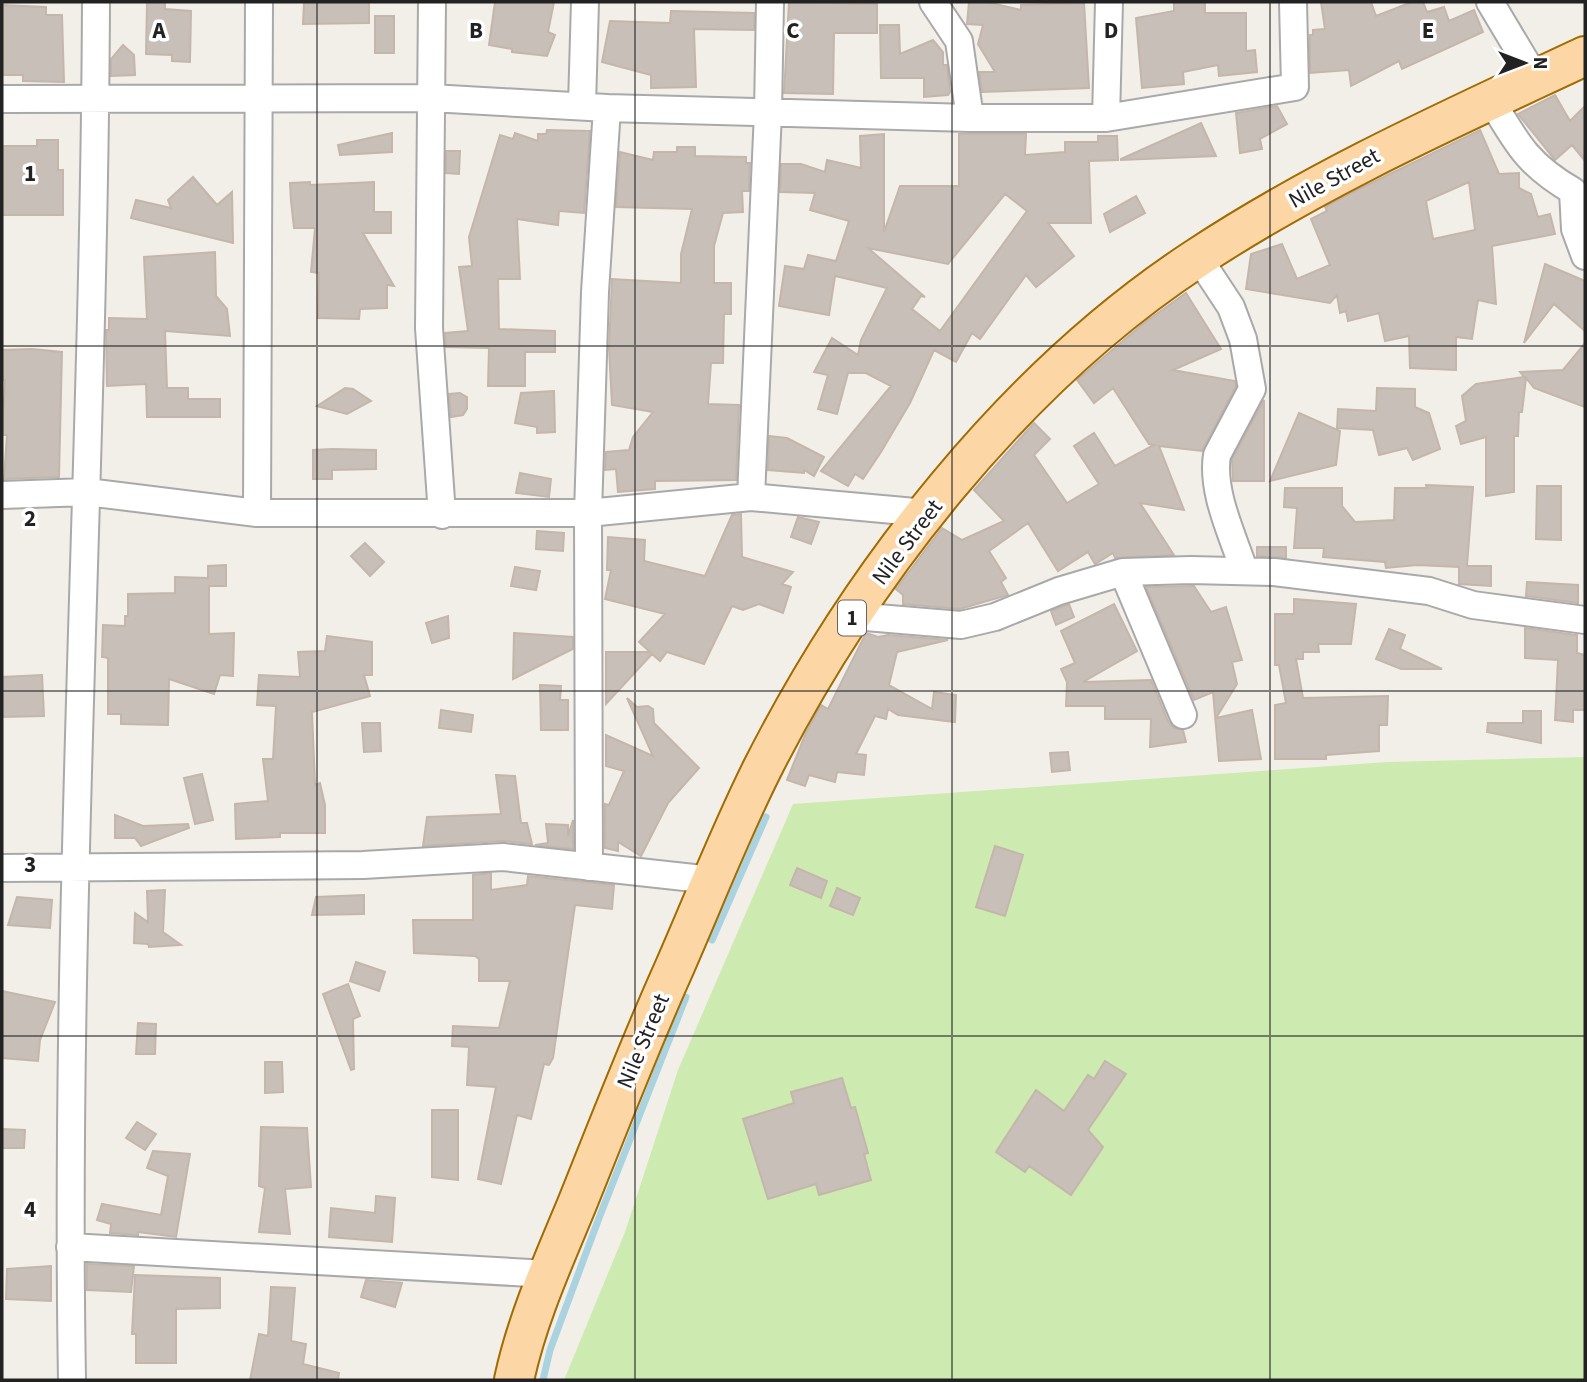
<svg xmlns="http://www.w3.org/2000/svg" width="1587" height="1382" viewBox="0 0 1587 1382" font-family="'Source Sans 3',sans-serif">
  <rect width="100%" height="100%" fill="#f2efe9"/>
  <path fill="#cdebb0" d="M1585,757V1380H564L625,1232L678,1070L793,804L1388,762Z"/>
  <g fill="none" stroke-linecap="round" stroke-linejoin="round">
    <path stroke="#aad3df" stroke-width="7" d="M712,940L766,817
      M543,1380L550,1350L599,1218L686,997"/>
  </g>
  <path fill="#c7bfb8" stroke="#c4b6ab" stroke-width="2" fill-rule="evenodd" d="M147,2H165V9L191,11L190,62L172,61V55L146,54Z
    M304,2H369V23L303,24Z
    M495,2H554L548,32L555,35L547,56L512,52V49L489,45Z
    M789,2L877,4V33H834L833,94L784,93Z
    M969,2H987L1021,10V5L1084,3L1089,88L982,92L979,72H995L978,44L983,25L967,24Z
    M1174,2H1205V13H1246V51L1255,50L1257,72L1219,76L1218,65L1183,72L1184,84L1142,88L1136,18L1174,11Z
    M1321,2H1371L1376,16L1412,2H1423L1427,12L1444,7L1449,21L1474,10L1483,32L1402,69L1399,61L1351,86L1349,70L1310,73V35H1313V30L1325,29Z
    M2,5L46,7V15H62L64,82L23,81V75H2Z
    M671,11L754,13V30L694,29L696,87L651,88V75L602,62L610,21L670,23Z
    M375,16H394V53H375Z
    M880,25H899L900,54L933,40L943,52V65H947L950,92L948,95L924,97V78H881Z
    M123,45L134,55L135,75L111,76V59Z
    M1555,95L1570,121L1585,106V161L1572,145L1555,160L1518,114Z
    M1277,106L1287,124L1260,139L1262,149L1240,153L1236,113Z
    M1201,123L1216,156L1121,160V159Z
    M547,130L590,131L584,213L559,211L558,225L517,219L520,279H498L499,329L555,331V352H525V386H488L489,348L446,347L445,333L468,331L459,267L472,266L469,237L500,135L513,139L515,133L538,141V134H546Z
    M1480,130L1499,174L1519,173V188L1531,194L1538,217L1550,214L1555,234L1492,246L1496,304L1478,300L1472,339L1456,337V370L1410,368L1409,336L1385,341L1379,313L1348,321L1346,311L1340,313L1337,295L1330,303L1246,289L1251,254L1282,244L1297,279L1330,265L1311,219L1327,211L1325,207L1349,194ZM1469,182L1475,230L1433,239L1426,201Z
    M392,133V152L340,155L338,145Z
    M884,134V232L900,186H959V134H1026L1025,155L1065,152V142H1098V136H1117L1118,160L1089,161L1091,223H1048L1074,256L1036,287L1026,275L980,339L972,333L956,362L934,350L910,403L881,452L863,479L855,474L848,486L821,471L891,386L866,373H848L837,414L818,409L828,375L814,372L832,338L858,355L861,340L887,288L835,276L829,315L779,306L785,266L804,269L808,255L836,261L849,221L810,210L815,193L780,192L781,164H801L825,172L827,160L861,168L860,136ZM1005,194L1027,211L940,331L912,309L921,296L925,297L868,248L948,264Z
    M37,140H58V170H63V215H2V146H37Z
    M677,147H695V156L746,157V163H750L749,191H742L743,212L723,213L714,246V283H731V314H724L723,363H711L708,404L739,405L736,480L655,481V489L618,492L616,469L605,470L606,452L629,450L633,437L653,412L612,405L609,348L612,279L681,283V254L692,209L616,207L620,152L653,160L654,152H677Z
    M446,151H460L459,174L446,173Z
    M193,177L217,205L232,192L233,243L131,218L136,200L171,208L168,200Z
    M310,182V185L374,182V212H391V233H363L394,286L387,285V308L360,309L359,319L318,318L319,273L311,272L315,228H294L291,201L290,183Z
    M1136,196L1145,213L1110,232L1104,214Z
    M215,252L216,296L227,309L230,336L165,331L167,388H188V399H220V417H147L146,384L107,386L106,330H109V318L147,319L144,257Z
    M1545,264L1585,281V331L1554,304L1524,343Z
    M1186,293L1221,349L1173,370L1235,381L1236,386L1202,451L1159,446L1184,510L1140,503L1174,555L1115,558L1113,553L1095,564L1088,552L1058,571L1028,523L989,551L1006,578L1001,582L1008,595L960,609L903,604V595L896,589L942,528L962,540L1004,521L974,490L1034,423L1050,439L1034,455L1067,503L1099,484L1074,446L1094,433L1115,466L1154,445L1149,444L1113,388L1094,403L1077,380L1144,323Z
    M1585,343V407L1534,388L1526,378L1522,412H1519L1518,436H1514V492L1486,496V437L1461,444L1456,426L1466,421L1462,396L1476,384L1524,377L1520,372L1563,370Z
    M32,349L62,352L59,477L4,479L7,435H2L5,380H2V350Z
    M345,388L353,389L371,401L347,414L317,406Z
    M1377,388L1415,389V407L1429,413L1440,449L1413,460L1407,448L1379,455L1373,430L1337,428L1338,409L1376,411Z
    M554,391L555,432L537,433V427L515,423L521,393Z
    M460,393L467,397V409L463,415L451,417L449,394Z
    M1264,400V481H1233L1232,459Z
    M1299,413L1340,431L1336,465L1270,481Z
    M769,436L787,438L824,457L814,476L804,470V473L768,470Z
    M332,449L376,450V469L332,470V479H313V450Z
    M520,473L551,479L549,497L516,493Z
    M1426,485L1473,487L1467,566H1491V586L1459,584V567L1417,565L1386,568L1385,562L1323,557L1324,548H1294L1297,508L1284,507L1285,488H1342V506L1355,522L1394,520L1395,488H1427Z
    M1537,486H1561V540L1536,539Z
    M741,514L742,557L793,572L782,584L791,587L783,613L759,604L743,610L732,606L704,664L667,652L660,661L652,654L606,704V652H650L639,642L665,614L605,599L611,570H607L608,537L645,540L644,561L705,576L732,515Z
    M798,517L819,522L811,544L791,537Z
    M537,531L564,533L563,551L536,549Z
    M365,543L384,562L370,576L351,556Z
    M1257,547H1286V558L1257,556Z
    M226,565V586H209V634L234,633L233,676L220,675L214,694L169,679L168,725L121,724V714H108V658L102,657L103,625L125,626V616H128V594L175,593V577L208,578V566Z
    M515,567L540,571L536,590L511,586Z
    M1527,582L1578,585V603L1526,596Z
    M1194,586L1211,612L1226,607L1242,660L1232,662L1237,684L1216,718L1252,710L1261,759L1219,761L1213,692L1194,700L1146,587Z
    M1294,599L1356,604L1351,644H1318L1319,652H1303V659H1296L1303,698L1388,696L1387,725H1379V751L1326,755V759H1275V705L1286,703L1279,665H1275V614H1294Z
    M1069,604L1074,617L1056,625L1051,611Z
    M1114,604L1137,651L1083,682L1151,680L1168,721L1174,728L1183,730L1186,742L1150,747L1151,719H1105V706H1066L1067,682L1061,669L1075,663L1061,631Z
    M448,616L449,638L432,643L426,623Z
    M1525,628L1577,635V653L1585,655V710H1573V722L1555,720L1558,660L1525,658Z
    M1389,629L1405,635L1400,649L1442,669H1401L1376,659Z
    M514,633L573,637V649L513,679Z
    M866,633L878,637L888,635L948,640L897,652L889,685L932,709L934,692L956,695L955,722L898,715L888,709L886,719L875,716L856,754L866,755L864,775L837,772L835,782L809,775L805,786L787,780L805,735L821,705L828,709Z
    M327,636L372,642V675H364L370,696L312,712L315,785L320,783L325,805V833H280V837L236,839L235,804L268,801L263,759H273L276,706L257,705L259,675L300,677L298,652L325,651Z
    M42,675L44,716L2,717V677Z
    M540,685L561,686L560,700H568V730H541Z
    M627,698L637,707L648,706L653,709L654,723L699,768L668,803L641,856L618,842V851L605,848V804L609,805L624,771L606,766V735L653,756Z
    M441,710L473,715L471,732L439,728Z
    M1523,711H1541V743L1487,732L1488,723H1523Z
    M362,723H380L381,751L364,752Z
    M1068,752L1070,770L1052,772L1050,753Z
    M202,774L213,820L195,824L184,778Z
    M496,775L515,776L521,823H527L532,844L502,841L423,846L427,817L501,814Z
    M115,815L143,826L188,824L189,828L141,846L135,838H115Z
    M573,820V849L535,845L548,843L546,824L568,825V836Z
    M995,846L1023,855L1005,916L976,907Z
    M797,868L827,881L821,898L790,885Z
    M491,873V890L527,885L528,876L614,885L612,909L575,905L553,1058L549,1065L544,1064L531,1119L517,1115L501,1184L478,1179L496,1087L467,1085L469,1047L452,1046L453,1026L499,1028L510,981H479V959L475,956L414,953L413,920H473V875Z
    M837,888L860,898L853,915L830,906Z
    M165,890L163,932L181,945L149,947L148,944L134,943L135,913L148,922L147,891Z
    M364,895V914L312,915L316,897Z
    M17,897L52,900L50,928L8,925Z
    M356,962L385,972L379,991L350,981Z
    M348,984L360,1016L353,1019L354,1069L351,1070L323,994Z
    M2,991L55,1002L40,1040L38,1061L2,1058Z
    M138,1023L156,1024L155,1054H136Z
    M1105,1061L1126,1074L1088,1130L1103,1147L1071,1195L1029,1166L1025,1172L996,1152L1036,1090L1064,1111L1088,1075L1094,1079Z
    M265,1062H282L283,1092L265,1093Z
    M842,1078L851,1108L855,1107L868,1153L864,1154L871,1180L819,1195L816,1184L768,1199L743,1119L794,1103L791,1092Z
    M432,1110H458V1180L432,1177Z
    M137,1122L156,1134L145,1150L126,1138Z
    M261,1127L307,1128L311,1187L285,1189L290,1234L259,1232L265,1188L259,1186Z
    M2,1129L25,1130L24,1148H2Z
    M153,1151L190,1154L176,1237L138,1232V1235L110,1233L111,1224L97,1220L102,1204L161,1215L168,1176L147,1168Z
    M376,1196L395,1198L392,1242L329,1237L331,1208L375,1213Z
    M87,1264L134,1266L131,1292L87,1290Z
    M51,1266V1301L6,1299L7,1269Z
    M135,1275L220,1278V1308L176,1309V1363H136V1334H132Z
    M366,1280L402,1283L395,1307L361,1297Z
    M271,1287L295,1288L291,1341L306,1344L303,1364L339,1373L338,1380H250L259,1334L268,1336Z"/>
  <g fill="none" stroke-linecap="round" stroke-linejoin="round">
    <g stroke="#a9a9a9" stroke-width="30">
      <path id="street" d="M432,2L429,328L442,515
        M933,2L959,41L970,118
        M1490,2L1536,79
        M2,99L431,98L607,108L970,118H1106L1295,87L1293,2
        M1491,100C1517,144 1528,165 1573,191L1575,229L1585,256
        M582,105L585,2
        M1106,118L1109,2
        M1198,257L1231,307L1243,339L1252,389L1217,455C1211,492 1233,536 1244,570
        M2,495L87,492L257,513H588L751,497L926,513
        M751,497L768,112L770,2
        M257,513L259,2
        M1123,572L1183,715
        M854,616L961,625L995,617L1059,591L1123,572L1191,570L1274,572L1429,591L1473,605L1585,620
        M589,867L588,513L595,292L607,108
        M2,868L363,865L503,857L712,880
        M70,1247L548,1274
        M72,1380C64,921 94,461 96,2"/>
    </g>
    <g stroke="#a06b00" stroke-width="42">
      <path id="primary" d="M514,1380C527,1319 553,1262 577,1204C608,1127 638,1049 672,973C702,905 729,835 762,769C860,575 1015,377 1197,258C1320,177 1453,118 1585,56"/>
    </g>
    <use href="#street" stroke="#fff" stroke-width="26"/>
    <use href="#primary" stroke="#fcd6a4" stroke-width="38"/>
  </g>
  <path fill="none" stroke="#222" stroke-width="2" stroke-opacity="0.55" d="M317,2V1380M635,2V1380M952,2V1380M1270,2V1380M2,346H1585M2,691H1585M2,1036H1585"/>
  <g text-anchor="middle" dominant-baseline="central" stroke-width="7" stroke-linejoin="round" paint-order="stroke">
    <rect fill="#fff" stroke="#646464" stroke-width="2" x="838" y="600.5" width="28" height="35" rx="5"/>
    <g font-size="21" font-weight="bold" fill="#222">
      <text x="852" y="618">1</text>
    </g>
    <g font-size="23" fill="#222" stroke="#fff">
      <text transform="translate(1334 178) rotate(-29)">Nile Street</text>
      <text transform="translate(907 542) rotate(-53)">Nile Street</text>
      <text transform="translate(643 1041) rotate(-67)">Nile Street</text>
    </g>
  </g>
  <g font-size="23" text-anchor="middle" font-weight="bold" fill="#222" stroke="#fff" stroke-width="7" stroke-linejoin="round" paint-order="stroke">
    <text x="159" y="38">A</text>
    <text x="476" y="38">B</text>
    <text x="793" y="38">C</text>
    <text x="1111" y="38">D</text>
    <text x="1428" y="38">E</text>
    <text x="30" y="181">1</text>
    <text x="30" y="526">2</text>
    <text x="30" y="872">3</text>
    <text x="30" y="1217">4</text>
  </g>
  <rect width="1587" height="1382" fill="none" stroke="#222222" stroke-width="7"/>
  <g transform="translate(1524 63) rotate(90)" stroke="#ffffff" stroke-width="5" paint-order="stroke">
  <path d="M0-5L12 26L0 18L-12 26Z" fill="#222222"/>
  <text y="-10" font-size="19" font-weight="bold" text-anchor="middle" fill="#222222">N</text>
  </g>
</svg>
